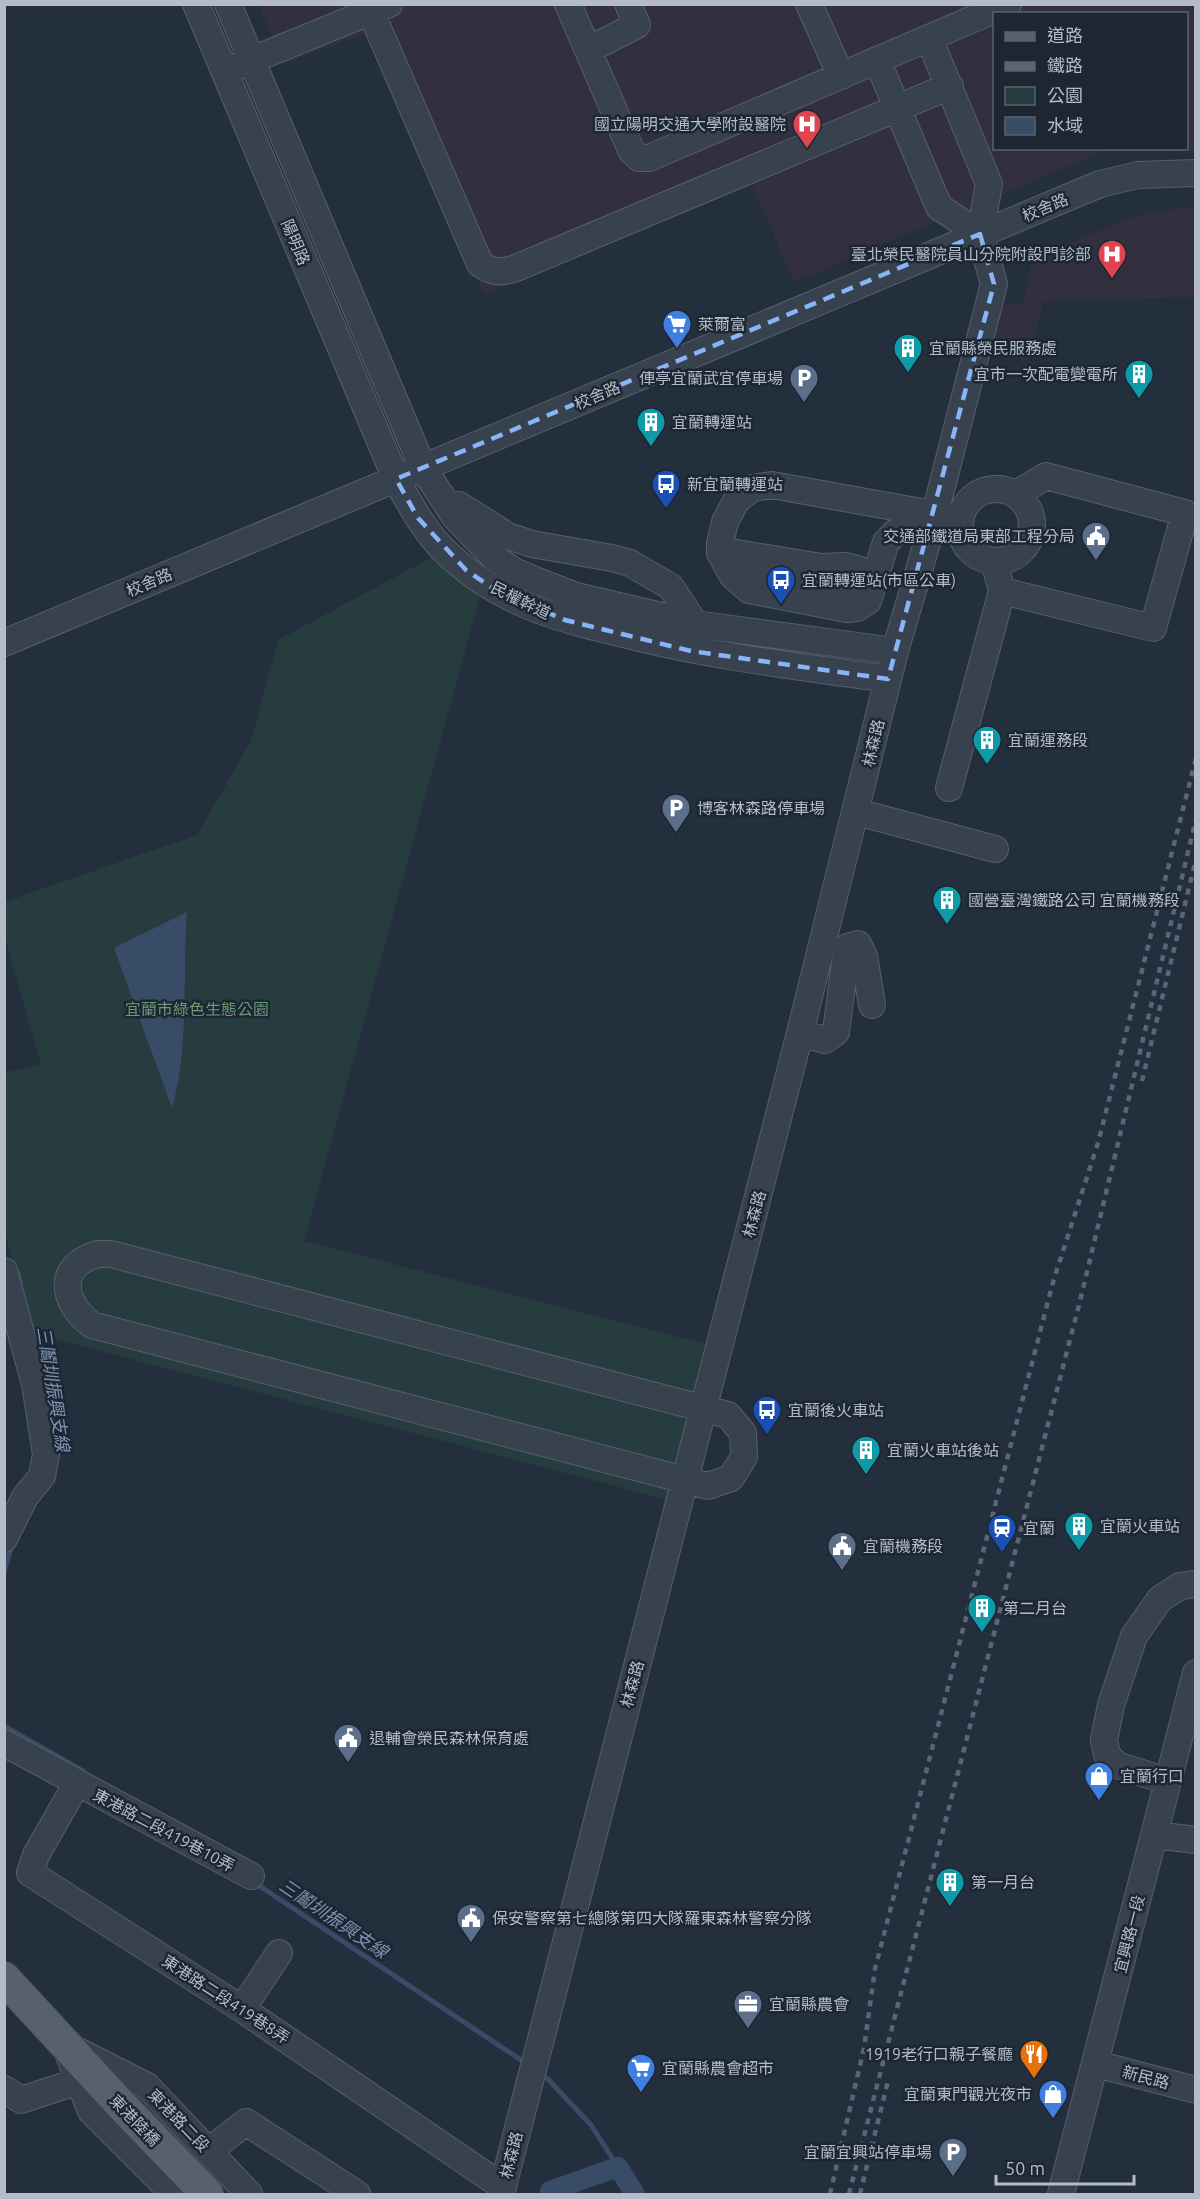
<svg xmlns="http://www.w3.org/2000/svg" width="1200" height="2199" viewBox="0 0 1200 2199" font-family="Ubuntu,'Noto Sans TC',sans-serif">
  <rect width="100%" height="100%" fill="#242f3e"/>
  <path fill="#32303f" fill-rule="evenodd" d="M259,5H1195V149L1103,152L794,282L752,184L484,294L368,33L283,64ZM994,14H1186V148H994Z
    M1195,207V297L1043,301L1028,362L991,352L1000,305L1023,303L1032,261L1069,243L1127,219L1149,212Z"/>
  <path fill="#263c3f" d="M436,555L481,592L304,1241L709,1345L668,1500L36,1334L5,1235L4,1073L41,1064L5,938L4,902L197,835L251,741L278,640Z"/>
  <path fill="#394c67" d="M187,912C182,977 190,1044 172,1108L114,948Z"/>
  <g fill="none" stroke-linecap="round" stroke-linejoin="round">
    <path stroke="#394c67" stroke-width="5" d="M18,1273L21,1285
      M4,1572L12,1545
      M4,1726L83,1771
      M255,1883L527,2064
      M539,2073L547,2078L591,2125L618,2167"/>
    <path stroke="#394c67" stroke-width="20" d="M550,2191L618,2167L635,2194"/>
    <g stroke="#565f6c" stroke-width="28">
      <path id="minor" d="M196,4L396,479C411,506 427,536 451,557C504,606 564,620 632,636C716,657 802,667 888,679
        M228,4L423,468L455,517L472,535L495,558L514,571L535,580L576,596L695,624L895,651
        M568,4L631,150L639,158H649L1008,4
        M809,4L841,76
        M371,12L480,264C493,273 501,273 516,268L950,86
        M588,50L637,25L628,4
        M877,60L939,207L980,234
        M235,67L389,4
        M960 525a36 36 0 1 1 72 0a36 36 0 1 1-72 0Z
        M459,505L508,536L532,544L612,558L630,563L671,587L695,624
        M930,533L909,528L895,533L886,542L868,601L857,608L847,609L749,590L733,576L720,553V543L725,522L736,501L752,488L772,485L960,519
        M724,551L821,567L846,566L858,569L864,574L866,580L863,586L847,592L828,583L738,567
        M994,561L1002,591L1153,628L1185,513L1046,476L1016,494
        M4,643L1100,184L1138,175L1196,173
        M949,788L1002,591
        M857,812L995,849
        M800,1033L825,1040L836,1032L847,947L858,944L864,956L872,1005
        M98,1254H111L728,1415L743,1433L744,1457L731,1478L708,1486L92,1325C62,1303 55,1266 98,1254Z
        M4,1271L35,1384L46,1454L42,1476L25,1497L4,1539
        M4,1743L251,1876
        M1167,1781L1117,1765L1107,1755L1104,1740L1111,1705L1134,1636L1160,1599L1180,1586L1196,1584
        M77,1783L36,1855L30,1873L242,2009L503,2187
        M1154,1835L1196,1840
        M242,2009L279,1953
        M67,2050L91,2111L174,2194
        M76,2050L147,2086L249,2194
        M1096,2064L1196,2090
        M4,2089L21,2100L79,2081
        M209,2151L246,2122L357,2194
        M501,2194L800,1033L895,651L930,533L994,284L980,234L989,184L929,38
        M1061,2194L1196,1673"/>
    </g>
    <g stroke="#414a57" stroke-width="34">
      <path id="major" d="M4,1978L124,2108L207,2194"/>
    </g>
    <use href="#minor" stroke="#38414e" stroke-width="26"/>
    <use href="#major" stroke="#56606e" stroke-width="32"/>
    <path stroke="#5a6575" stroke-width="4.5" stroke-dasharray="6 6" stroke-linecap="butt" d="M1142,1081L1196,859
      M830,2194L864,2048L875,1969L1053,1282L1098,1143L1196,758
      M849,2194L1080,1301L1196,819
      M860,2194L888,2081"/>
  </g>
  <path fill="none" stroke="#8ab4f8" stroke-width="4.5" stroke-dasharray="12 8" stroke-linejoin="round" d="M980,234L994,284L888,679L691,651L565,620L497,591L466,570L418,518L396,479Z"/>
  <defs>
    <g id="hospital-pin" transform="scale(1.5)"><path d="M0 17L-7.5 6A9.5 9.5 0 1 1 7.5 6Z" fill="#e0444e" stroke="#1d2633"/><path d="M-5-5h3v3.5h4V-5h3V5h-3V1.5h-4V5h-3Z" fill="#fff"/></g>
    <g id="supermarket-pin" transform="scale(1.5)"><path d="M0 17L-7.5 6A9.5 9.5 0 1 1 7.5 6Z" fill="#3f7fe0" stroke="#1d2633"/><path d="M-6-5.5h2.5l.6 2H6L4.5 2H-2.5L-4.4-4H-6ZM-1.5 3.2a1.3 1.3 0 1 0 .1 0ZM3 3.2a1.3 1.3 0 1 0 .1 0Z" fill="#fff"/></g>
    <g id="building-pin" transform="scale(1.5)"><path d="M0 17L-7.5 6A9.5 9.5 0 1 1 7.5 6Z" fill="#0f9aa8" stroke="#1d2633"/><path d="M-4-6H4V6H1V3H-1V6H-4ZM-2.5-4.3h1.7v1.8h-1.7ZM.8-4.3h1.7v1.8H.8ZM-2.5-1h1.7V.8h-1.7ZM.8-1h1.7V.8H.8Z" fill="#fff"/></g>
    <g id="parking-pin" transform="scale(1.5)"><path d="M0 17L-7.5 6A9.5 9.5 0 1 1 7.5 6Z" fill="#5c6f8a" stroke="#1d2633"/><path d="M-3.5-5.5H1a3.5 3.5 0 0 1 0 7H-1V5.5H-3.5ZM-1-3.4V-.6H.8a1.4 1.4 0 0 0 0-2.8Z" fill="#fff"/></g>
    <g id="bus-pin" transform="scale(1.5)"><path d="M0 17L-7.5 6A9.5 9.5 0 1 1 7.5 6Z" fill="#1a4fb4" stroke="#1d2633"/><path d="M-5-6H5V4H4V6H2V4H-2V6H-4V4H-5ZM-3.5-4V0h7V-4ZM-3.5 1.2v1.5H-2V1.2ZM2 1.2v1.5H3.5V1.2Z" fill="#fff"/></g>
    <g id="civic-pin" transform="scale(1.5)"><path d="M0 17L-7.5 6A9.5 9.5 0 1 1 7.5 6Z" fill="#5c6f8a" stroke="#1d2633"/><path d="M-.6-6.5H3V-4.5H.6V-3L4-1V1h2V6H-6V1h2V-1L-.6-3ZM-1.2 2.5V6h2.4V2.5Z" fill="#fff"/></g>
    <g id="station-pin" transform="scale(1.5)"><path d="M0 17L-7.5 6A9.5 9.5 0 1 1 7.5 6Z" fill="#1a4fb4" stroke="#1d2633"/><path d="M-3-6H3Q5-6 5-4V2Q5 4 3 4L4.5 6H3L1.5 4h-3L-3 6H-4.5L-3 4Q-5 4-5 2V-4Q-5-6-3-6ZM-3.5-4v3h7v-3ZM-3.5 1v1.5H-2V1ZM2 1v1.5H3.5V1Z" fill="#fff"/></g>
    <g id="shop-pin" transform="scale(1.5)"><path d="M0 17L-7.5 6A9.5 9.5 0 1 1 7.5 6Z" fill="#3f7fe0" stroke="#1d2633"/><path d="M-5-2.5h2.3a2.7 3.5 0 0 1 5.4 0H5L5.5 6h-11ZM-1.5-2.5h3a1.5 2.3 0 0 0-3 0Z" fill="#fff"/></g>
    <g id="office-pin" transform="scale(1.5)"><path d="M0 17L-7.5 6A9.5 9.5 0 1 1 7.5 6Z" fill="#5c6f8a" stroke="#1d2633"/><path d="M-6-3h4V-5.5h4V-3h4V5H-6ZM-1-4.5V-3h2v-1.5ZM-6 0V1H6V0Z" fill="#fff"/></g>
    <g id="restaurant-pin" transform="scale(1.5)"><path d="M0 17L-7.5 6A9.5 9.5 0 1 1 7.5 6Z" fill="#e8710a" stroke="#1d2633"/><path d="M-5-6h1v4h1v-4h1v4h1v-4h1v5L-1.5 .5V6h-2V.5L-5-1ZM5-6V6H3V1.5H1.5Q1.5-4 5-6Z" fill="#fff"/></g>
  </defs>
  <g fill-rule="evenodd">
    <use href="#hospital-pin" x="807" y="124"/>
    <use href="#hospital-pin" x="1112" y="254"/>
    <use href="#supermarket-pin" x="677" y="324"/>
    <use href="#building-pin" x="908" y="348"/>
    <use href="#building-pin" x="1139" y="374"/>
    <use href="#parking-pin" x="804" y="378"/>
    <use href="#building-pin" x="651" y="422"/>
    <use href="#bus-pin" x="666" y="484"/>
    <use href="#civic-pin" x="1096" y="536"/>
    <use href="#bus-pin" x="781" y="580"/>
    <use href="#building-pin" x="987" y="740"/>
    <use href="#parking-pin" x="676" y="808"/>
    <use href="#building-pin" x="947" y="900"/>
    <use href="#bus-pin" x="767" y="1410"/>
    <use href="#building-pin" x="866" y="1450"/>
    <use href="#building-pin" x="1079" y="1526"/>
    <use href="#station-pin" x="1002" y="1528"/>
    <use href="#civic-pin" x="842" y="1546"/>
    <use href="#building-pin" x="982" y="1608"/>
    <use href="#civic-pin" x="348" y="1738"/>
    <use href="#shop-pin" x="1099" y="1776"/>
    <use href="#building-pin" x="950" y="1882"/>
    <use href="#civic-pin" x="471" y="1918"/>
    <use href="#office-pin" x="748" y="2004"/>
    <use href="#restaurant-pin" x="1034" y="2054"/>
    <use href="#supermarket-pin" x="641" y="2068"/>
    <use href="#shop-pin" x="1053" y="2094"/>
    <use href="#parking-pin" x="953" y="2152"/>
  </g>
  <g text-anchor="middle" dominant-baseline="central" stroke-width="5" stroke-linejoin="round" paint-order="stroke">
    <g font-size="16" fill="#b4bcc9" stroke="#1d2633" text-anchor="start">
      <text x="786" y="124" text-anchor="end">國立陽明交通大學附設醫院</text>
      <text x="1091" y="254" text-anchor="end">臺北榮民醫院員山分院附設門診部</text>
      <text x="698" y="324">萊爾富</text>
      <text x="929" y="348">宜蘭縣榮民服務處</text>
      <text x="1118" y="374" text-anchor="end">宜市一次配電變電所</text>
      <text x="783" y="378" text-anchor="end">俥亭宜蘭武宜停車場</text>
      <text x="672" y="422">宜蘭轉運站</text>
      <text x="687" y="484">新宜蘭轉運站</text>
      <text x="1075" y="536" text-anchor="end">交通部鐵道局東部工程分局</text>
      <text x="802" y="580">宜蘭轉運站(市區公車)</text>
      <text x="1008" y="740">宜蘭運務段</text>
      <text x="697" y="808">博客林森路停車場</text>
      <text x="968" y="900">國營臺灣鐵路公司 宜蘭機務段</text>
      <text x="788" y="1410">宜蘭後火車站</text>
      <text x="887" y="1450">宜蘭火車站後站</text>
      <text x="1100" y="1526">宜蘭火車站</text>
      <text x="1023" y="1528">宜蘭</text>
      <text x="863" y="1546">宜蘭機務段</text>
      <text x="1003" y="1608">第二月台</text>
      <text x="369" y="1738">退輔會榮民森林保育處</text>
      <text x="1120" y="1776">宜蘭行口</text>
      <text x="971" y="1882">第一月台</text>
      <text x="492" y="1918">保安警察第七總隊第四大隊羅東森林警察分隊</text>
      <text x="769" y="2004">宜蘭縣農會</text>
      <text x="1013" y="2054" text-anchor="end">1919老行口親子餐廳</text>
      <text x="662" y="2068">宜蘭縣農會超市</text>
      <text x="1032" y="2094" text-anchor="end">宜蘭東門觀光夜市</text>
      <text x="932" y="2152" text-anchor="end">宜蘭宜興站停車場</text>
    </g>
    <g font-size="16" fill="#b4bcc9" stroke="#1d2633">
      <text transform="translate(1045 207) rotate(-23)">校舍路</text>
      <text transform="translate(296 242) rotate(67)">陽明路</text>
      <text transform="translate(597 395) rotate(-23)">校舍路</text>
      <text transform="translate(149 582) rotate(-23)">校舍路</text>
      <text transform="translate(521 600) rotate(26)">民權幹道</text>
      <text transform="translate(873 743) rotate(-77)">林森路</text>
      <text transform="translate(754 1214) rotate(-75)">林森路</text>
      <text transform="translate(632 1684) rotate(-75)">林森路</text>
      <text transform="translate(164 1830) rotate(28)">東港路二段419巷10弄</text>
      <text transform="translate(1129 1934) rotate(-76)">宜興路一段</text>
      <text transform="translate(226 1999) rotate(33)">東港路二段419巷8弄</text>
      <text transform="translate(1146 2077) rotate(15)">新民路</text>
      <text transform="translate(135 2120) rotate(46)">東港陸橋</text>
      <text transform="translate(179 2120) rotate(46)">東港路二段</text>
      <text transform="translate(511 2155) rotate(-76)">林森路</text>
    </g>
    <g font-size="16" fill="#6b9a76" stroke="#1d2633">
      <text x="197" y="1009">宜蘭市綠色生態公園</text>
    </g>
    <g font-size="18" font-style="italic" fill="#7c92b1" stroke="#1d2633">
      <text transform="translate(54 1389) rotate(81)">三鬮圳振興支線</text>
      <text transform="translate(334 1918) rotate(34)">三鬮圳振興支線</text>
    </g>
  </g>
  <rect width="1200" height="2199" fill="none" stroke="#b4bcc9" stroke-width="12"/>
  <rect x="993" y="12" width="195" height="138" fill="#1d2633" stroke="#59626f" stroke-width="1.5"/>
  <rect x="1005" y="32" width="30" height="9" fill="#56606e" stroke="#59626f" stroke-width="1.5"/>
  <text x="1047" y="42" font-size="18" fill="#b4bcc9">道路</text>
  <rect x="1005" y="62" width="30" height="9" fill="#5a6575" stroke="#59626f" stroke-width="1.5"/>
  <text x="1047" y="72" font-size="18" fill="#b4bcc9">鐵路</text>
  <rect x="1005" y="87" width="30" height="18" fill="#263c3f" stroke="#59626f" stroke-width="1.5"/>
  <text x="1047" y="102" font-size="18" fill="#b4bcc9">公園</text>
  <rect x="1005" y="117" width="30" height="18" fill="#394c67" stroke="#59626f" stroke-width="1.5"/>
  <text x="1047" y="132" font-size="18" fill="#b4bcc9">水域</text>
  <path d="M996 2175v9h138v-9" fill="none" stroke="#b4bcc9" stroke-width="3"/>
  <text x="1005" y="2175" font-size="18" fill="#b4bcc9" stroke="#1d2633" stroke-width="4.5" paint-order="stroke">50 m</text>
</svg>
